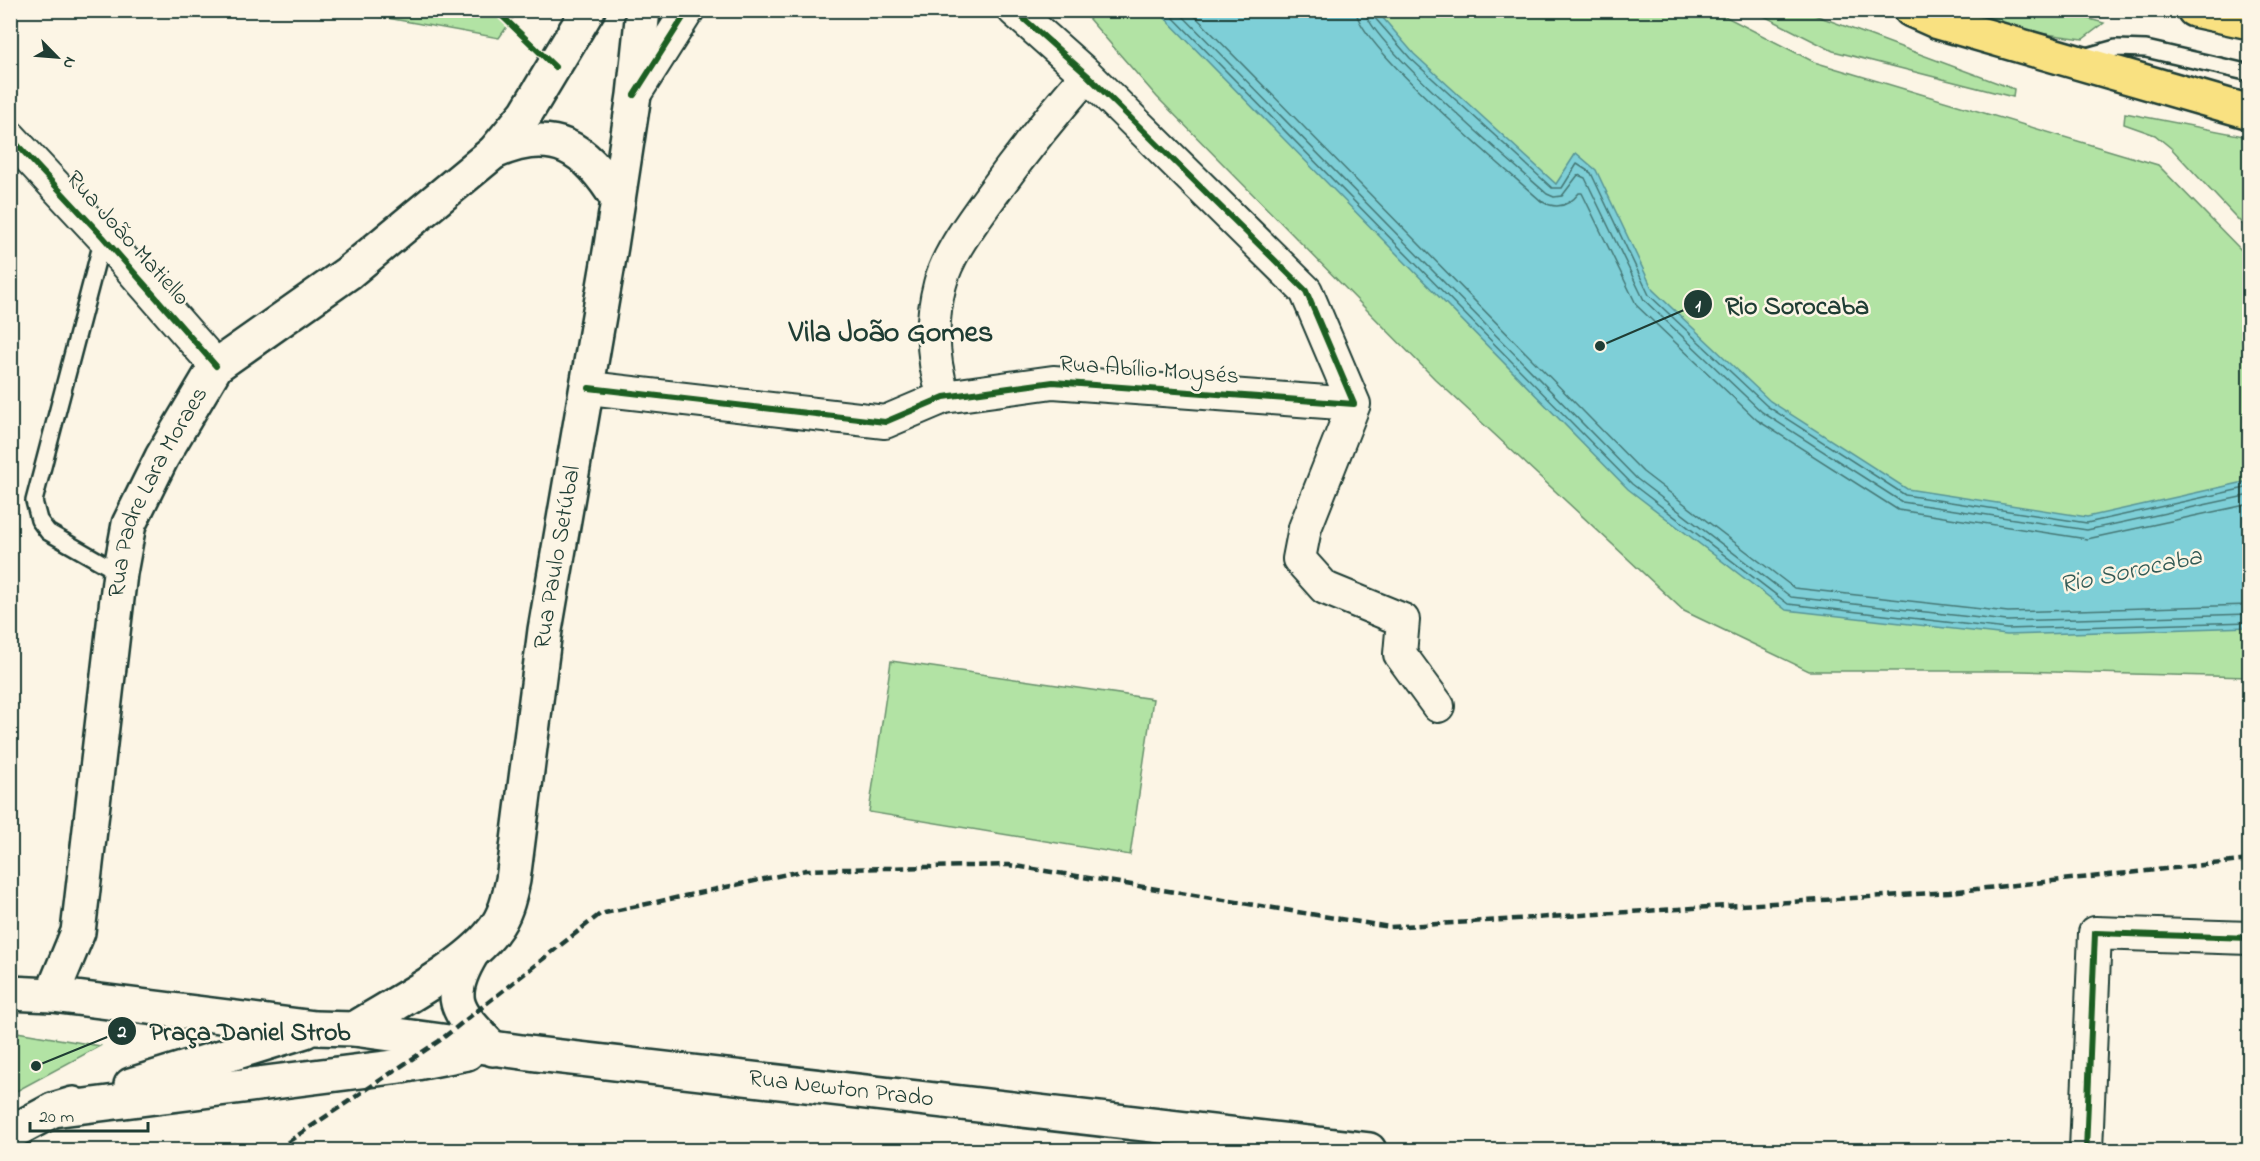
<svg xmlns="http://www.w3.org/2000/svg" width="2260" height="1161" viewBox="0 0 2260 1161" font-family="'Indie Flower',sans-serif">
  <rect width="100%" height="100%" fill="#fcf5e5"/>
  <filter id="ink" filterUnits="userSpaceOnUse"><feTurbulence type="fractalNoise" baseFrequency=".0167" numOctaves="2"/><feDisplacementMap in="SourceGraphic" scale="12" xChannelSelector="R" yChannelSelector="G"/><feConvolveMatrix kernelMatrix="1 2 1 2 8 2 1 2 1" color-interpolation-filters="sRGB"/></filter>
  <g filter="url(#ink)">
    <path fill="#b2e3a4" stroke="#68906c" stroke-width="1.5" d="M348,11H518L499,38Z
      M1082,11H1715L1814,62L2158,165L2249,258V677L2020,671H1809L1684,611L1435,379L1157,97Z
      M1754,11H1804L2014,89L2013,97L1833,51Z
      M1959,11H2061L2104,23L2083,39L2007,29Z
      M2125,113L2249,137V231L2171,148L2155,135L2124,124Z
      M891,661L1153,699L1130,855L869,812Z
      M10,1031H11L100,1046L11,1094Z
      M235,1143L220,1150H174Z"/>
    <path fill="#7ecfd7" stroke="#589596" stroke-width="1.5" d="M1158,11H1377L1414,54L1556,184L1576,153L1596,170L1653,290L1770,401L1907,489L2087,517L2249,481V627L2007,635L1786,610L1628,489Z"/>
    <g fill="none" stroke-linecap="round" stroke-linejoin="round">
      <path stroke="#457775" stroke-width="1.5" d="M1166,10L1632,484L1788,604L2007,629L2250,622
        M1177,10L1637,479L1791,597L2007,621L2250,614
        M1189,10L1643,472L1794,588L2008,612L2250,605
        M1356,10C1357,45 1509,172 1541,201C1556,210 1569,206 1579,193H1582L1637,306L1757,420L1898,510L2087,539L2250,504
        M1365,10C1367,40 1517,167 1547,194L1554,197L1562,196L1578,175L1585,178L1644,300L1762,412L1902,502L2087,530L2250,495
        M1373,10L1374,17L1410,58L1552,188H1562L1577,164L1591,173L1649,295L1767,406L1905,495L2087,523L2250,487"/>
      <g stroke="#1f3d34" stroke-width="20">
        <path id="service" d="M2084,57L2116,48L2146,49L2250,73
          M103,238L34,501L39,520L48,532L120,573"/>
      </g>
      <g stroke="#1f3d34" stroke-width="36">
        <path id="minor" d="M1014,10L1087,75L1306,291L1354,404
          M634,95L688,10
          M10,137L103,237L216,366
          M589,388L885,422L944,397L1053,382L1354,404
          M944,397C932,360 930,322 940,284C947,256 968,228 985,204C1017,159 1050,117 1087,75
          M1354,404L1305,528L1299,559L1325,588L1403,620L1400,654L1438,706
          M2086,1150L2095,933L2250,938"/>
      </g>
      <g stroke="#1f3d34" stroke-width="38">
        <g id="secondary">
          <path d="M494,152C554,126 586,147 618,200"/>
          <path d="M471,955C443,1003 460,1013 493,1049"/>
          <path id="s1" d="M10,993L52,995L315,1028L354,1029L536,1054L1369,1150"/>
          <path id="s2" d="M52,995L78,932L120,573L129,524L162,457L216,366L348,273L494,152L526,113L588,10"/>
          <path id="s3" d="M354,1029C394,1004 466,967 493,931C505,916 509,899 513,880L545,630L611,246L634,95L643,10"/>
          <path d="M131,1085L305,1031"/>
          <path d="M53,1110L401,1066L467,1053"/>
          <path d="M10,1133L53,1110L73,1104"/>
        </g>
      </g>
      <g stroke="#1f3d34" stroke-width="38">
        <path id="trunk" d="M1911,10L1938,22L2250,112
          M2194,10L2250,22"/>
      </g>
      <use href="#service" stroke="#fcf5e5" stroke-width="15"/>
      <use href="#minor" stroke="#fcf5e5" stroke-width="32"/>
      <use href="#secondary" stroke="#fcf5e5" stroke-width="33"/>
      <use href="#trunk" stroke="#f9e181" stroke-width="33"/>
      <path stroke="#1f3d34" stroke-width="4.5" stroke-dasharray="9 4.5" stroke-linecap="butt" d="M276,1150L439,1041L600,914L806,870L1009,865L1390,927L1949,892L2250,860"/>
      <g stroke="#fcf5e5" stroke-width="10">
        <path id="cycleway" d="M496,10L555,67
          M634,95L688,10
          M10,137L103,237L216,366
          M589,388L885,422L944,397L1053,382L1354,404L1306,291L1087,75L1014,10
          M2086,1150L2095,933L2250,938"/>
      </g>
      <use href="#cycleway" stroke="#1b5e20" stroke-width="6"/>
    </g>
  </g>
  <g text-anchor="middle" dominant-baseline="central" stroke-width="5" stroke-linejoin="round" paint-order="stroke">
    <g font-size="24" fill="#1f3d34" stroke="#fcf5e5">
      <text transform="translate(127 239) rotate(48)">Rua João Matiello</text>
      <text transform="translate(1149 371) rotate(4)">Rua Abílio Moysés</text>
      <text stroke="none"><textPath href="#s2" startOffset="519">Rua Padre Lara Moraes</textPath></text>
      <text stroke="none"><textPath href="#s3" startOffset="552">Rua Paulo Setúbal</textPath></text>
      <text stroke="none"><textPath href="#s1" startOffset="837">Rua Newton Prado</textPath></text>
    </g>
    <g font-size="26" font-style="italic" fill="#325a55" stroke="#fcf5e5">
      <text transform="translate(2131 572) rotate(-12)">Rio Sorocaba</text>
    </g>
    <g font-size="30" font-weight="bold" fill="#1f3d34" stroke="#fcf5e5">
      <text x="891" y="334">Vila João Gomes</text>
    </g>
  </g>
  <path fill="none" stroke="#1f3d34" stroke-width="2" d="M1600 346L1698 304M36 1066L122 1031"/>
  <g fill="#1f3d34" stroke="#fcf5e5" stroke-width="2">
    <circle cx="1600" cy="346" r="6"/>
    <circle cx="36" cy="1066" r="6"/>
    <circle cx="1698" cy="304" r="15"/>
    <circle cx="122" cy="1031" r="15"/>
  </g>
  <g font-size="18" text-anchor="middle" font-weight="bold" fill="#fff">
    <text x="1698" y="311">1</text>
    <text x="122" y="1037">2</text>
  </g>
  <g font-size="26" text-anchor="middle" font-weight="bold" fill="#1f3d34" stroke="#fcf5e5" stroke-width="5" stroke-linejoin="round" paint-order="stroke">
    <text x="1797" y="314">Rio Sorocaba</text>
    <text x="250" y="1040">Praça Daniel Strob</text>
  </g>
  <rect width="2260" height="1161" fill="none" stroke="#fcf5e5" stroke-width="36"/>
  <rect x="18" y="18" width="2224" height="1125" fill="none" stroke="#1f3d34" stroke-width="2" filter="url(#ink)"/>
  <g transform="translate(57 57) rotate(115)" stroke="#fcf5e5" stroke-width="4.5" paint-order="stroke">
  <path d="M0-4.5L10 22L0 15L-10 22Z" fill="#1f3d34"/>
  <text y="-9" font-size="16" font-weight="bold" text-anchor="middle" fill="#1f3d34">N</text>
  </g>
  <path d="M30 1122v9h118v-9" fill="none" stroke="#1f3d34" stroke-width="3"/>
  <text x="39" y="1122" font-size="18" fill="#1f3d34" stroke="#fcf5e5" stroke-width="4.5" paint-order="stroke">20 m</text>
</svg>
